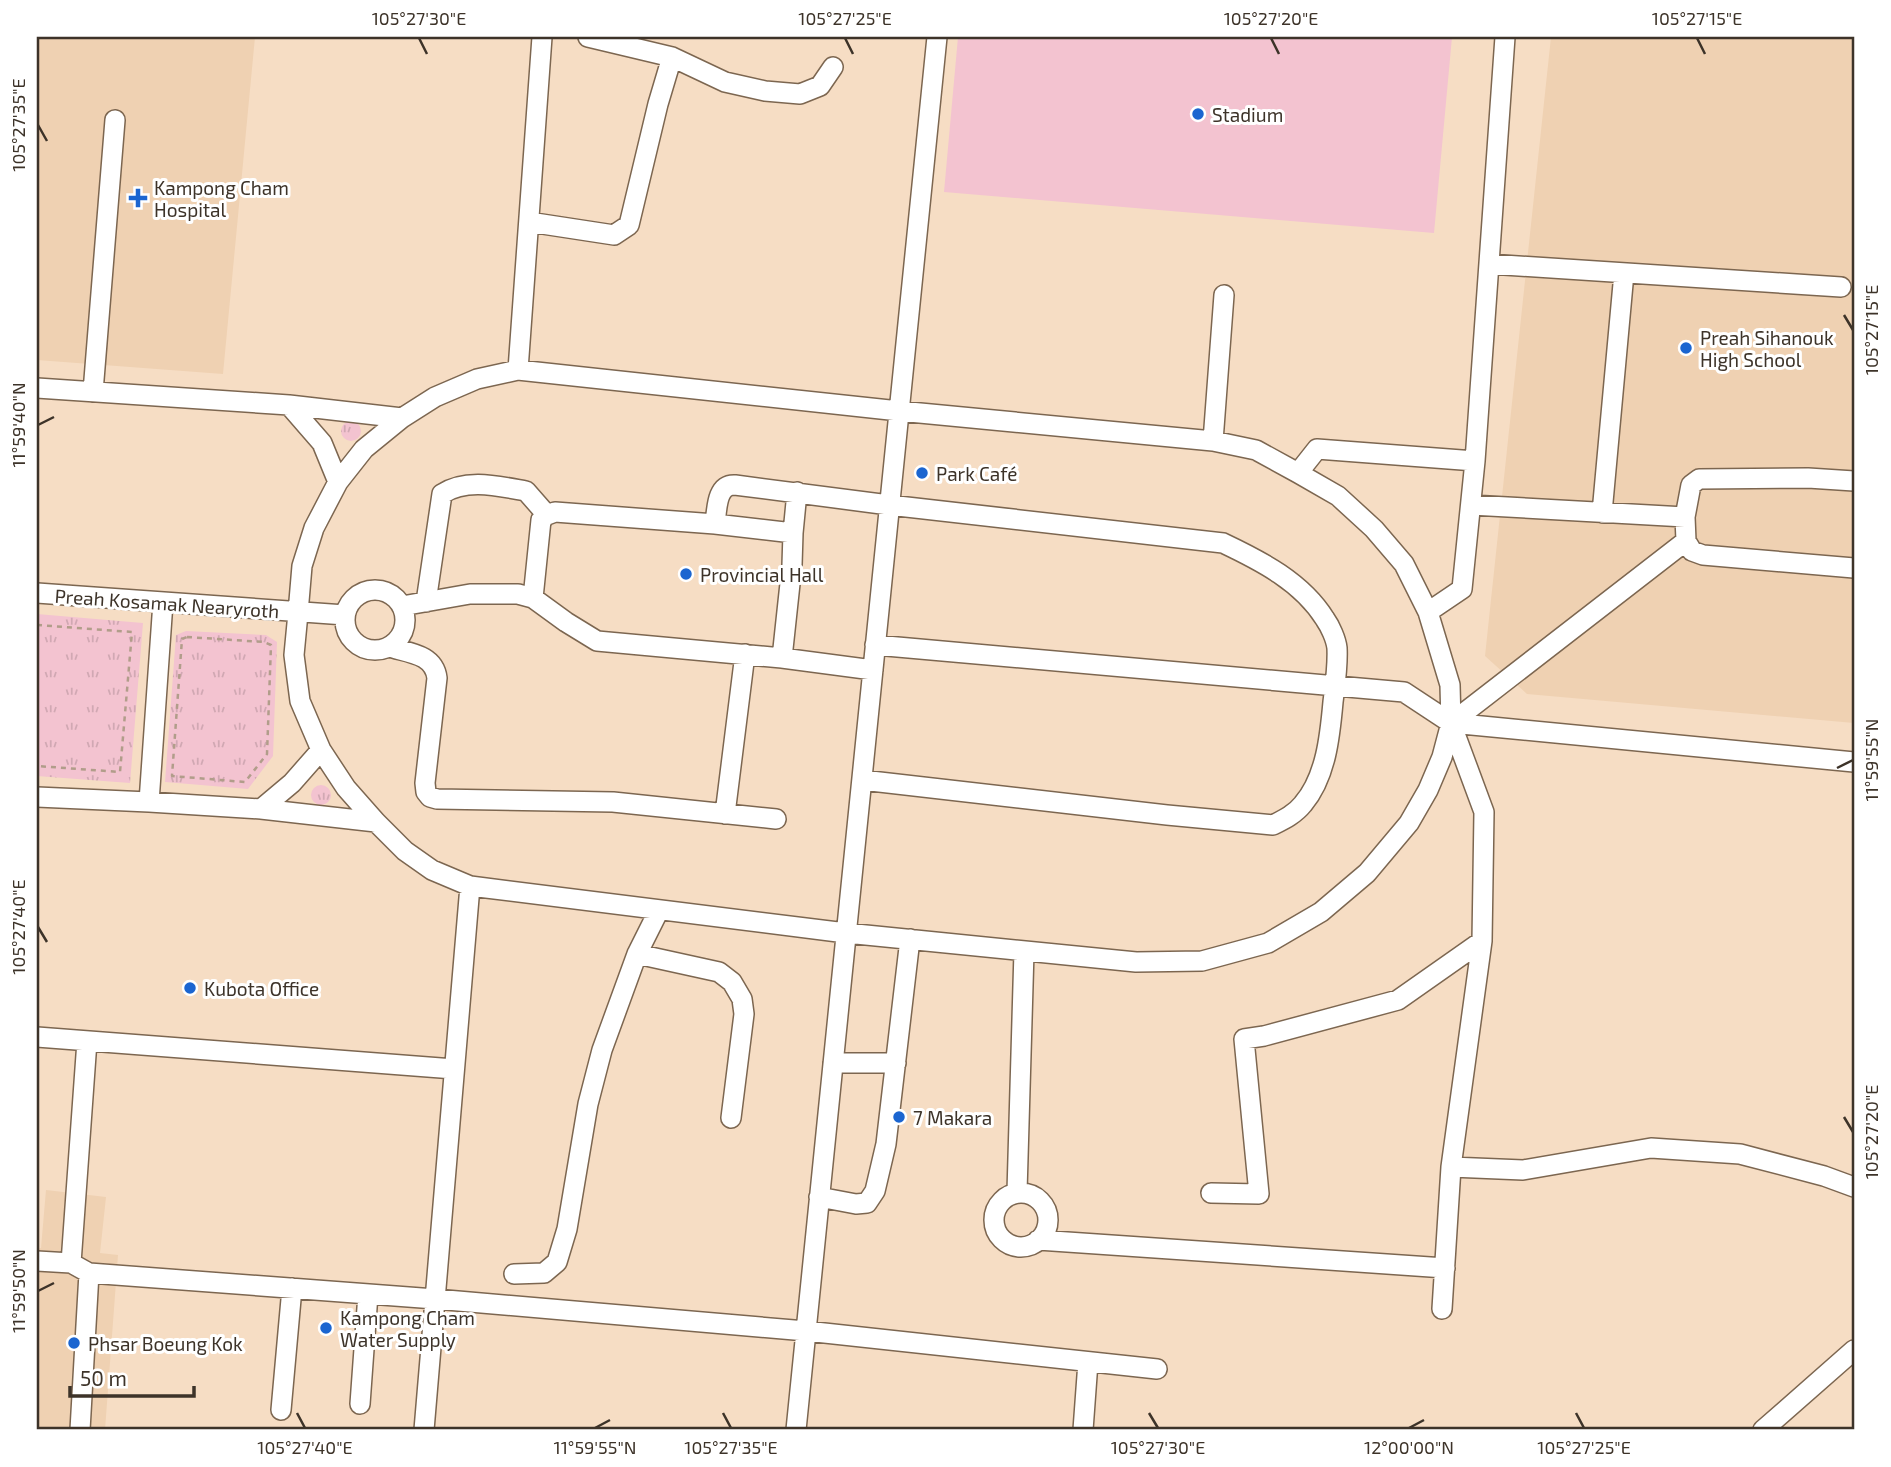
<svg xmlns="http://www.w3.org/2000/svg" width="1891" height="1467" viewBox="0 0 1891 1467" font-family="'Exo 2',sans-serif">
  <defs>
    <pattern id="grass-tufts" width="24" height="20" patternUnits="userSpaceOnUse" patternTransform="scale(1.75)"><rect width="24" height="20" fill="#f3c3d0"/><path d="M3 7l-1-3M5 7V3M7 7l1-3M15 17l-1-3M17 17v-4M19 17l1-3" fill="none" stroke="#d1a8b3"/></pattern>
  </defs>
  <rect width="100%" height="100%" fill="#f6ddc4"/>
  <path fill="#efd1b2" d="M37,37H255L223,374L37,360Z
    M1551,37H1824L1854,39V723L1527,694L1485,656Z
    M46,1190L106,1197L100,1253L118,1255L105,1430H37V1249L41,1248Z"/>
  <path fill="url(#grass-tufts)" d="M341 431a10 10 0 1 1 20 0a10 10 0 1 1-20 0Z
    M37,614L143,623L130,783L37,776Z
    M186,631L266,635L277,642L273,756L248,789L165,782L176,635Z
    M311 795a10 10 0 1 1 20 0a10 10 0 1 1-20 0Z"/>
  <path fill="#f3c3d0" d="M958,37H1452L1434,233L944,192Z"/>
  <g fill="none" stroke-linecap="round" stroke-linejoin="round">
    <g stroke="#7c6650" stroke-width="22">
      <path id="minor" d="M588,37L672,57L725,82L765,91L800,94L820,86L833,67
        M529,222L614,235L629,225L658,104L672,57
        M1489,264L1841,287
        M518,370L899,411L1213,441L1256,450L1298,473L1338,496L1374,529L1404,564L1428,612L1450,685L1451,723L1442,757L1428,790L1409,823L1367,873L1321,912L1268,943L1202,961L1136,962L846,933L470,886L432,870L405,851L376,822L346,788L321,750L300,701L294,655L298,613L302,566L314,528L338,482L364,449L402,418L435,397L477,379Z
        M518,370L542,37
        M37,388L289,405L402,418
        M93,392L115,120
        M289,405L322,443L338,482
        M1213,441L1224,295
        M1298,473L1317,449L1475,461
        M1854,481L1808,478L1699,479L1691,485L1685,517L1686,541L1692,551L1703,555L1854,568
        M1471,505L1685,517
        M1602,513L1624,273
        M715,524C717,510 716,484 735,485L889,505L1223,543C1261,561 1302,582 1325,619C1330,626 1336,639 1337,648C1338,666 1335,685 1333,702C1330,736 1326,777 1303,804C1295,814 1285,819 1273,825L1167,815L862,780
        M793,533L797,492
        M345 620a30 30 0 1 1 60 0a30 30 0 1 1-60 0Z
        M37,593L345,615
        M533,598L541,520L547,515L555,512L715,524L793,533L792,565L782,658
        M426,602L442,494C466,478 498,486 526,491L547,515
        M402,606L470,594H518L533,598L566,622L597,641L782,658L873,670
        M1428,612L1462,589L1475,461L1505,37
        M875,645L1404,692L1451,723L1854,762
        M389,647C409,653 434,654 437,678L425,783L426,792L430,797L437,799L613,802L776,819
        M1451,723L1686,541
        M37,797L149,802L261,809L376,822
        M149,802L163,602
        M261,809L292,783L321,750
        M725,814L745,654
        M637,954L719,972L732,982L742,999L744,1014L731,1118
        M37,1037L454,1069
        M833,1063H896
        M1451,1167L1523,1170L1651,1148L1740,1154L1824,1176L1854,1187
        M1017,1192L1024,951
        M994 1220a27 27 0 1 1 54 0a27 27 0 1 1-54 0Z
        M1211,1193L1259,1194L1244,1039L1264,1036L1398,1000L1482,941
        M819,1197L856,1204L867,1203L875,1191L886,1144L910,939
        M1038,1240L1445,1268
        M37,1261L71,1263L89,1273L435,1299L806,1331L1157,1369
        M71,1263L87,1041
        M514,1274L544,1273L557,1262L567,1229L588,1104L602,1050L637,954L659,910
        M1442,1309L1451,1167L1482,941L1484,812L1451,723
        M360,1404L368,1294
        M281,1410L292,1288
        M80,1430L89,1273
        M424,1430L470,886
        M796,1430L937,37
        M1083,1430L1088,1362
        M1763,1430L1854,1350"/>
    </g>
    <path stroke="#b19d8a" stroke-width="2.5" stroke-dasharray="5 5" stroke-linecap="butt" d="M37,625L132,632L120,772L37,766
      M187,637L264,642L271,645L267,754L245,782L172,776L182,639Z"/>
    <use href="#minor" stroke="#fff" stroke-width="19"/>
  </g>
  <path fill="none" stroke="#3d3329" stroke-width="2.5" d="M419,38L427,54M845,38L853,54M1271,38L1279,54M1697,38L1705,54M38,125L47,141M1844,315L1853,330M38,425L54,417M1837,768L1853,760M38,927L47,942M1844,1117L1853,1132M38,1291L54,1283M297,1413L305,1428M723,1413L731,1428M1149,1413L1158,1428M1576,1413L1584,1428M595,1428L610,1420M1409,1428L1424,1420"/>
  <g fill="#1b65d0" stroke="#fff" stroke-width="2.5">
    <circle cx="1198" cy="114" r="7"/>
    <path d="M134.5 187.5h7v7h7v7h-7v7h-7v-7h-7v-7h7z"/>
    <circle cx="1686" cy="348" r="7"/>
    <circle cx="922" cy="473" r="7"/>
    <circle cx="686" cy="574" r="7"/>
    <circle cx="190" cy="988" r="7"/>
    <circle cx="899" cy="1117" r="7"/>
    <circle cx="326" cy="1328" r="7"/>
    <circle cx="74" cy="1343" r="7"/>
  </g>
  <g text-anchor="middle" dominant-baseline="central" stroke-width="6" stroke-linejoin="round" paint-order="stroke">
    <g font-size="19" fill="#3d3329" stroke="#fff" text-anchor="start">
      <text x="1212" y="114">Stadium</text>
      <text x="154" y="187">Kampong Cham<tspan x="154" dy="22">Hospital</tspan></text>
      <text x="1700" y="337">Preah Sihanouk<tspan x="1700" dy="22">High School</tspan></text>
      <text x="936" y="473">Park Café</text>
      <text x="700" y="574">Provincial Hall</text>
      <text x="204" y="988">Kubota Office</text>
      <text x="913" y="1117">7 Makara</text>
      <text x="340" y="1317">Kampong Cham<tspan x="340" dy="22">Water Supply</tspan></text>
      <text x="88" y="1343">Phsar Boeung Kok</text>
    </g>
    <g font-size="19" fill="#3d3329" stroke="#fff">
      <text transform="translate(167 603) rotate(4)">Preah Kosamak Nearyroth</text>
    </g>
  </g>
  <rect width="1891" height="1467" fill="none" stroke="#ffffff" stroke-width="77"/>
  <path d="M70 1386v10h124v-10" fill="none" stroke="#3d3329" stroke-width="3.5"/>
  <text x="80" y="1386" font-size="21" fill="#3d3329" stroke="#ffffff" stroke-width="5" paint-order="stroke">50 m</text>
  <rect x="38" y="38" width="1815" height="1390" fill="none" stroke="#3d3329" stroke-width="2.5"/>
  <g font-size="18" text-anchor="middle" fill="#3d3329">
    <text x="419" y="25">105°27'30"E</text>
    <text x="845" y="25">105°27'25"E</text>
    <text x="1271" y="25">105°27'20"E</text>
    <text x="1697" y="25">105°27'15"E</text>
    <text transform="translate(19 125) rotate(-90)" y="6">105°27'35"E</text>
    <text transform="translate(1872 330) rotate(-90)" y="6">105°27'15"E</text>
    <text transform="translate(19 425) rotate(-90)" y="6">11°59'40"N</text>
    <text transform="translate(1872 760) rotate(-90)" y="6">11°59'55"N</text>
    <text transform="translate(19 927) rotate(-90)" y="6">105°27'40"E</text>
    <text transform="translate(1872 1132) rotate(-90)" y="6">105°27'20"E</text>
    <text transform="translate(19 1291) rotate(-90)" y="6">11°59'50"N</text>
    <text x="305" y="1454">105°27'40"E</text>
    <text x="595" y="1454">11°59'55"N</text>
    <text x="731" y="1454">105°27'35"E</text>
    <text x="1158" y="1454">105°27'30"E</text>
    <text x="1409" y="1454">12°00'00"N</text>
    <text x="1584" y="1454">105°27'25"E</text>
  </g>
</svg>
